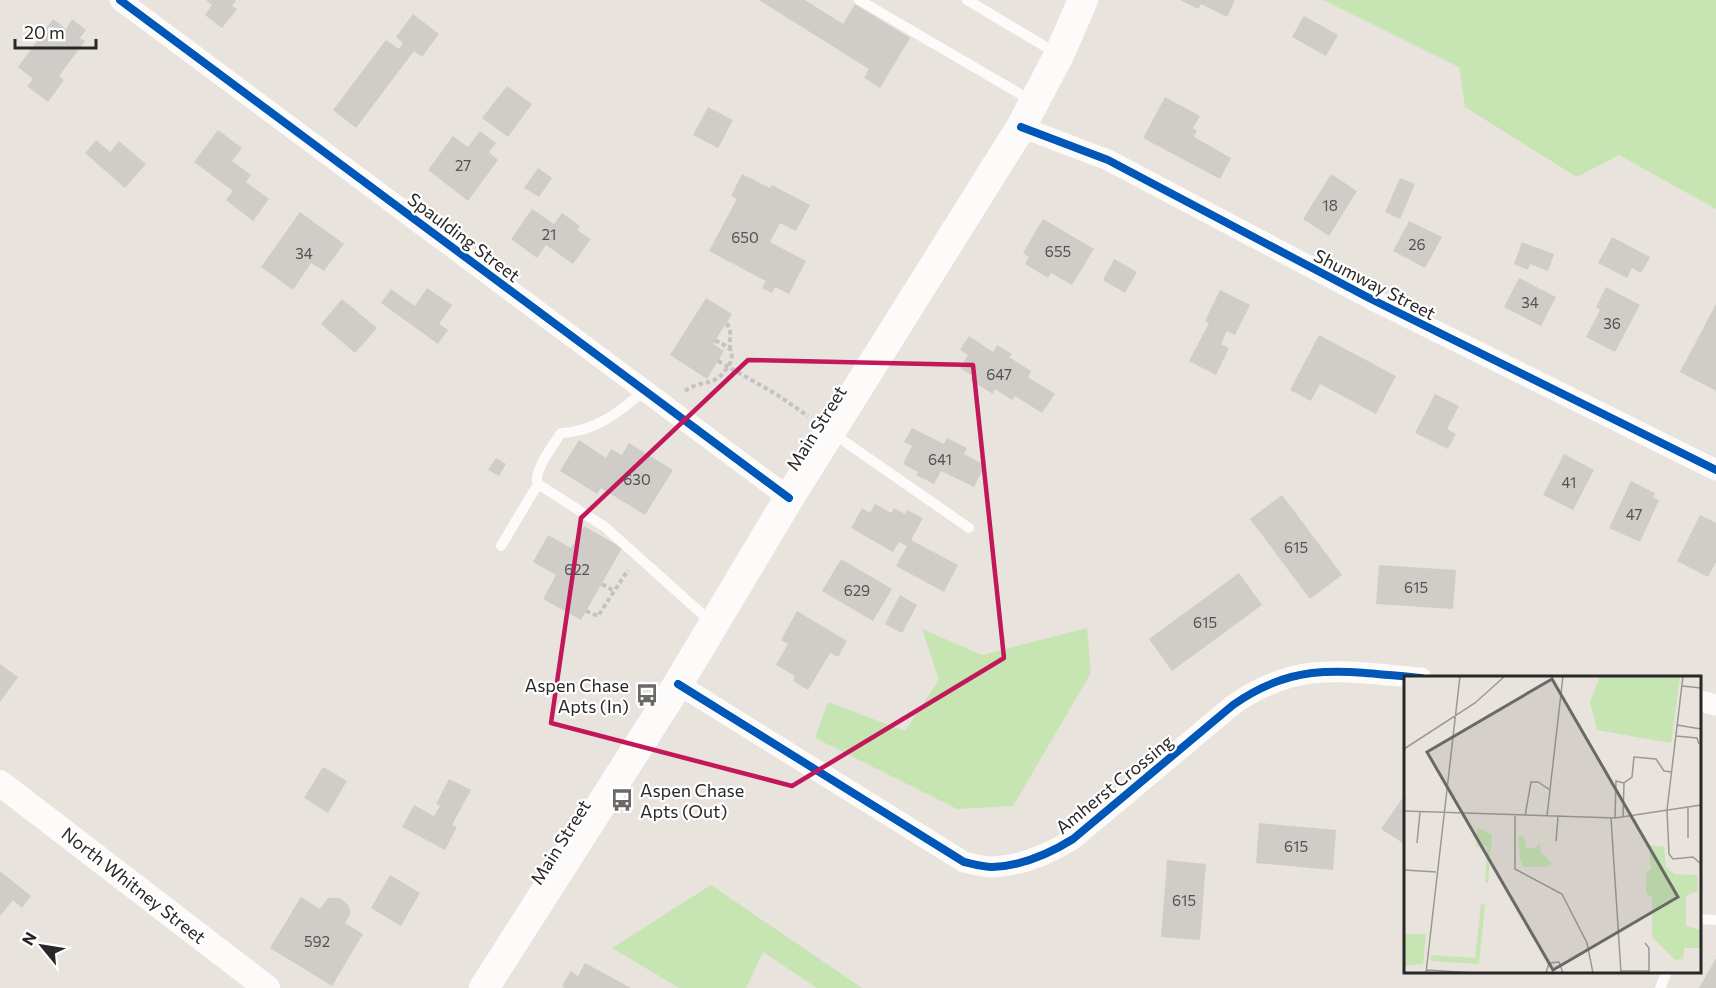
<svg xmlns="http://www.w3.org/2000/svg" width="1716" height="988" viewBox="0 0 1716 988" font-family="Commissioner,sans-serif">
  <rect width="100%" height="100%" fill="#e8e3dc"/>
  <path fill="#c6e5b3" d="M1323,0H1716V209L1619,155L1577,177L1465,107L1459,67Z
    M1087,628L1091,673L1013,806L957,809L815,738L828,702L905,731L939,680L922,629L982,655Z
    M711,885L862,988H817L763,952L746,988H679L612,948Z"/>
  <path fill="#d0cdc8" d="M206,0H236L232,6L237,9L222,28L205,15L212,5Z
    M759,0H805L843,24L855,4L910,38L880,88L864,78L869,69Z
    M1180,0H1235L1227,17L1201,4L1198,9Z
    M413,14L439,34L422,57L414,51L356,128L333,110L386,40L399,49L403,43L396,37Z
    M1304,16L1338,35L1326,56L1292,37Z
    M53,19L66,29L72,19L86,30L80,38L85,41L59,76L64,80L48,102L27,86L33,79L18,67Z
    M507,86L532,104L508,137L482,118Z
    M1165,97L1200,116L1193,128L1197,131L1194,137L1231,158L1220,179L1143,138Z
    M708,107L733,120L718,148L693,135Z
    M218,130L242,148L232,161L251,175L246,182L269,199L253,221L226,200L233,191L194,162Z
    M480,131L496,143L489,152L498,160L468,201L428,170L453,136L468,147Z
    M96,140L110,152L119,141L146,164L125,188L85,153Z
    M538,168L552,178L539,197L524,188Z
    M742,174L770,188L772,185L810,205L796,231L780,223L770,242L806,261L789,294L775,287L772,293L762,288L766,281L709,251L737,199L731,196Z
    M1331,174L1357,191L1329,236L1303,219Z
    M1400,178L1415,184L1400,219L1385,212Z
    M532,209L554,224L562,213L580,226L577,230L591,239L573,264L546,245L537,258L511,239Z
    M300,212L344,244L324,271L311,263L293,290L261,267Z
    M1043,219L1094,249L1072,285L1051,273L1048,278L1025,264L1029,257L1023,253Z
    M1409,221L1442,237L1425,268L1393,251Z
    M1612,237L1650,257L1641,273L1632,268L1627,278L1598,263Z
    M1522,242L1554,254L1548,271L1530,264L1528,270L1514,264Z
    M1114,259L1137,272L1125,293L1103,280Z
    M1519,278L1556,297L1541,326L1504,307Z
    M1606,287L1640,305L1615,352L1586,337L1600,310L1596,307Z
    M427,288L452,305L439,324L448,330L438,344L381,303L391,289L415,306Z
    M1220,290L1250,305L1235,335L1227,331L1221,344L1229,348L1216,375L1189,361L1209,323L1205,321Z
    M706,298L732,314L713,344L724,351L707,379L670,355Z
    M342,299L377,328L355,353L321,324Z
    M1716,304V391L1680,372Z
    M1319,335L1396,376L1376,414L1320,384L1311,401L1290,390Z
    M969,336L993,352L997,345L1012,354L1009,357L1031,371L1028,377L1055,394L1042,413L1015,396L1012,400L995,389L993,394L970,380L973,376L960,368L968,355L960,350Z
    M1435,394L1459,406L1447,429L1456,434L1448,449L1415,433Z
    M912,428L944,444L947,438L967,448L964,454L985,465L974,487L941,471L934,484L916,475L918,472L903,464L912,446L904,442Z
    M579,440L606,458L611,449L622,455L629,443L673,470L645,515L601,488L597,494L560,471Z
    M1564,454L1594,470L1573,510L1543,495Z
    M496,458L506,464L499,476L488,470Z
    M1631,481L1655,493L1653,498L1659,500L1640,542L1609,528Z
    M1282,495L1342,575L1310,599L1250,519Z
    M875,504L891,513L894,508L905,514L907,510L923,518L911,540L958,565L944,592L896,566L907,546L899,542L893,552L851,528L862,508L870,513Z
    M1700,515L1716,523V562L1708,577L1677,561Z
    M584,526L622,548L581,620L543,599L556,575L533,562L548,535L571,548Z
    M841,559L892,589L873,621L822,591Z
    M1379,565L1456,570L1453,609L1376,604Z
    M1239,573L1262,605L1172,671L1149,639Z
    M900,595L917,605L902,633L885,624Z
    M797,611L847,641L838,657L830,653L808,690L793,681L795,676L776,665L788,644L781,640Z
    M0,664L18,677L0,702Z
    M323,767L347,781L328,813L304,798Z
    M449,779L471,790L452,825L457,827L445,850L402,827L414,805L434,816L440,806L436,804Z
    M1406,793V845L1381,829Z
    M1259,823L1336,830L1333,870L1256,863Z
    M1167,860L1206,864L1200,940L1161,937Z
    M0,871L31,896L22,908L13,900L0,916Z
    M390,875L420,893L401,926L371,908Z
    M301,897L320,909L328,898H340L348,905L350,910V914L345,923L363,934L332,986L270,948Z
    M1716,958V988H1699Z
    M585,963L631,988H565L562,986L571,971L578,976Z"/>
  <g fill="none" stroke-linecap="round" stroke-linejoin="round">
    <path stroke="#c4c3c3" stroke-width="4" stroke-dasharray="4.5 3" stroke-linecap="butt" d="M727,323L730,331V349
      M718,361L776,394L808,416
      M685,391C701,379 714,388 727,368C731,362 733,358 731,350L720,342L715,341
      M602,584L614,591
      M586,611L598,616L628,570"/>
    <path stroke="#fcfbfa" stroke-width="10" d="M859,0L1032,101
      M967,0L1056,53
      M644,390C621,412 594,432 561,433C554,444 532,472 538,484L605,527L711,622
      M831,432L969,528
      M501,546L538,484
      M1700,919L1716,920
      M1660,988L1667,972"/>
    <path stroke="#fcfbfa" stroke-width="21" d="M120,0L789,498
      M1021,127L1108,160L1371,299L1716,470
      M678,684L964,862C973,864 983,867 992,867C1021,866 1049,854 1073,839L1233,705C1298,659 1347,672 1421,678
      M1700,701L1716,705"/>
    <path stroke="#fcfbfa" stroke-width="26" d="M0,783L267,988"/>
    <path stroke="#fcfbfa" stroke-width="30" d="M484,988L678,684L789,498L1021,127L1059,55L1083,0"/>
    <g stroke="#fff" stroke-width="11">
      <path id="cycleway" d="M120,0L789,498
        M1021,127L1108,160L1371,299L1716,470
        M678,684L964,862C973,864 983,867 992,867C1021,866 1049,854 1073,839L1233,705C1298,659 1347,672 1421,678"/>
    </g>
    <use href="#cycleway" stroke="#0057b8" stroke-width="8"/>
  </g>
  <path fill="none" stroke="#c2185b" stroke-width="4.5" stroke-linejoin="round" d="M748,360L973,365L1004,658L792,786L551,723L581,518Z"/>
  <defs>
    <g id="bus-bare" transform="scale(1.8)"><path d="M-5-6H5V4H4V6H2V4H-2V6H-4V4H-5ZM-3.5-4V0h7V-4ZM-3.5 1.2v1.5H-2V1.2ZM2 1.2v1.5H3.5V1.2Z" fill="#6b6967" stroke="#fff" stroke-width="2.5" paint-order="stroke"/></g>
  </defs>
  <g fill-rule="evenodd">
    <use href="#bus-bare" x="647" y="695"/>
    <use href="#bus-bare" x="622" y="800"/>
  </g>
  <g text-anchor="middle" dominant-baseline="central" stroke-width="4.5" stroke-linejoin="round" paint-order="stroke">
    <g font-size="15" fill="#535251">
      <text x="463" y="165">27</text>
      <text x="1330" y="205">18</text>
      <text x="549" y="234">21</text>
      <text x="745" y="237">650</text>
      <text x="1417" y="244">26</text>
      <text x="1058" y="251">655</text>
      <text x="304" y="253">34</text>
      <text x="1530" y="302">34</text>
      <text x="1612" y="323">36</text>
      <text x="999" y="374">647</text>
      <text x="940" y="459">641</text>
      <text x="637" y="479">630</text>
      <text x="1569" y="482">41</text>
      <text x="1634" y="514">47</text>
      <text x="1296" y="547">615</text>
      <text x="577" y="569">622</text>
      <text x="1416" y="587">615</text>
      <text x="857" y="590">629</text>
      <text x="1205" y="622">615</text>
      <text x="1296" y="846">615</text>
      <text x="1184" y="900">615</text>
      <text x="317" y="941">592</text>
    </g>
    <g font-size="18" fill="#282828" stroke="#fff">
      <text transform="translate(464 237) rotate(37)">Spaulding Street</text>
      <text transform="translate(1375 284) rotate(27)">Shumway Street</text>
      <text transform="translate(816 428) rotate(-58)">Main Street</text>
      <text transform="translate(1114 784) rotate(-39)">Amherst Crossing</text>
      <text transform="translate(560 842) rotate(-58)">Main Street</text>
      <text transform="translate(134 885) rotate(38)">North Whitney Street</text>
    </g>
    <g font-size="18" fill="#282828" stroke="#fff" text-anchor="end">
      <text x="629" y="685">Aspen Chase<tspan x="629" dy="21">Apts (In)</tspan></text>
      <text x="640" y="790" text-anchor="start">Aspen Chase<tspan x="640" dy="21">Apts (Out)</tspan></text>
    </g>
  </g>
  <g transform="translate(1404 676)">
    <rect width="297" height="297" fill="#e8e3dc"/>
    <path d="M196,0H276L267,67L193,54L186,26ZM73,151L88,159L84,207L81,206L83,170L72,171ZM120,160L122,172H131L136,167L137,176L148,187L143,191H120L116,184L114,161ZM245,169L260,171L262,191L271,198L293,199L294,215L282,220V250L297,254V272H280L279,283L271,284L248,261V221L242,217V197L247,193ZM77,228L81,229L75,288L27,285V279L71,282ZM0,258H22L19,288L0,290Z" fill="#c6e5b3"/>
    <path fill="none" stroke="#9b9894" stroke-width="1.5" d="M279,0L263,134L265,178L269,183L289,181L297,188M278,10L297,12M273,49L297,53M272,60L293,62L295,68M0,73L71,27L101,0M284,131V162M0,135L211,142L297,129M111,140V193L158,218L183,267L189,297M121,140L127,106H134L146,114M143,140L159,0M219,141L220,107L228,101L230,81L252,83L260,95L268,96M207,142L217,297M211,142L212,105L220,107M152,165L154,141M13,167L16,136M0,194L32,196M241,267L245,272V297M23,294L70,297M217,295H245M22,297L56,0M142,297L145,287L155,286L159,297"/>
    <path fill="#6b6967" fill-opacity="0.15" stroke="#6b6967" stroke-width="3" d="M148,3L274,221L149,294L23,76Z"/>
    <rect width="297" height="297" fill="none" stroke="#282828" stroke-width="3"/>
  </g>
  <g transform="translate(42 946) rotate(300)" stroke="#ffffff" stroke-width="4.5" paint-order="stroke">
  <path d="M0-4.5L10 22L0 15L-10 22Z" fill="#282828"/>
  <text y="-9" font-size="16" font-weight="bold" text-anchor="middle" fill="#282828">N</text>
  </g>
  <path d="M15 39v9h81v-9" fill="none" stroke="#282828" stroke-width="3"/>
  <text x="24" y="39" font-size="18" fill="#282828" stroke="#ffffff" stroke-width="4.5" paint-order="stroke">20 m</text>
</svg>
